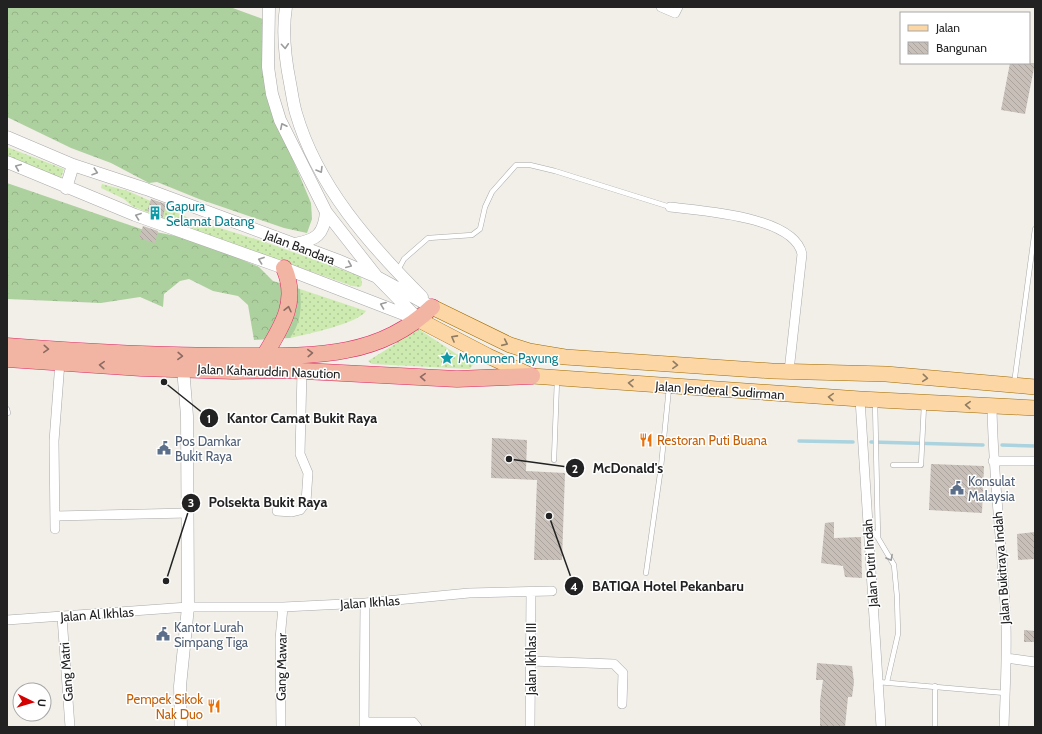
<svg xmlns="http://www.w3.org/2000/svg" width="1042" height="734" viewBox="0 0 1042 734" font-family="Cabin,sans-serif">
  <defs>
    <pattern id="grass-dots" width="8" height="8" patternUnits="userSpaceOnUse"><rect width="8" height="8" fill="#cdebb0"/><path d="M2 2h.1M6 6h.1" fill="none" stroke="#b0c997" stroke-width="1.8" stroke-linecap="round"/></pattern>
    <pattern id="forest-crowns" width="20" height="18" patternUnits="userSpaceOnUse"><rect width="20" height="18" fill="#add19e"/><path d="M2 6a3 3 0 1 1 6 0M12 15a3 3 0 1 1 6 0" fill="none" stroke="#95b388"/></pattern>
    <pattern id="building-back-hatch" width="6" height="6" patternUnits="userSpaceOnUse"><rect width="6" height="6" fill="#c7bfb8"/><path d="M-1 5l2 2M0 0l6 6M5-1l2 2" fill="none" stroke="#aba49e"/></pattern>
  </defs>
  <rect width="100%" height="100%" fill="#f2efe9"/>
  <path fill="url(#grass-dots)" d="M7,147L64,169L60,181L7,157Z
    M102,184L128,191L191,219L265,242L357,275L361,277L362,285L360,287L352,286L163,219L132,206L124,199L101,188Z
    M300,289L366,311C357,324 307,334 290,338C300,324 301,305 300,289Z
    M414,326L458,355L475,362L470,369L372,364L368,361L395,344Z"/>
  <path fill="url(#forest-crowns)" d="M7,7H230L263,19L262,50L272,109L311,203L312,219L307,233L284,228L199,199L157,182L149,183L111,163L71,148L7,117Z
    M7,183L141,229L196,240L259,267L273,281L300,289C302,307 301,323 290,338L254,340L248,305L238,296L213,291L189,279L180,281L164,294L163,307L140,297L101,303L7,299Z"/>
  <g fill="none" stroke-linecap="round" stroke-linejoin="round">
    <path stroke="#aad3df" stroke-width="3.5" d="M799,441L853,442
      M871,442L983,445
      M1002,445L1035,446"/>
  </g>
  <path fill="url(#building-back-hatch)" d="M1010,63H1035L1025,114L1001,110Z
    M151,199L166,204L163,217L147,211Z
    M143,226L158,231L155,243L139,238Z
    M492,438L527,440L526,471L565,473L562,560H534L537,480L491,478Z
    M931,464L984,466L982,513L929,510Z
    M834,522V538L861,537L862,578L845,577L843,566L821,563L825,523Z
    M1035,532V559L1018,560L1017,534Z
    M1024,630L1035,631V642H1024Z
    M817,663L852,666L854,682L852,697H848L845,727L820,726V701L823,680H816Z"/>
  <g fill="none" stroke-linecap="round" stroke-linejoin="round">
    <g stroke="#a9a9a9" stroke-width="5.5">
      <path id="service" d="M398,270L404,259L428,238L472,235L480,229L485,207L492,192L516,165H530L555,171L670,207
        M1014,384L1035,229
        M875,401L878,538
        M7,409L8,413
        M554,460L557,380
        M893,465H921L924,405
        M870,528L878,538L894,565L897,597L898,634L887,682
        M646,573L661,467L669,388
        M878,682L1005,693
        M935,686V727"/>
    </g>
    <g stroke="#a9a9a9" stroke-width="10">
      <path id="minor" d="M661,7L675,13L678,7
        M670,207C701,211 794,216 802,254L789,371
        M860,399L881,727
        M992,406C993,479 1003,551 1006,624C1007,658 1005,693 1004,727
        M993,461H1035
        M277,511L292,512L300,510L306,502L308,473L300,454L302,371
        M55,516L188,513
        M55,529L54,441L60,362
        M62,617L70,727
        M7,620L188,607H283L365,603L469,593L552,591
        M1006,658L1035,662
        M531,661L614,664L623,673L622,704
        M364,722H413L417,727
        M281,727L280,639L283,607
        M364,727L365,603
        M530,727L531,592"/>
    </g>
    <g stroke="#a9a9a9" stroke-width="13">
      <path id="tertiary" d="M269,7L268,67L272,94L280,120L326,212L377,277L414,315
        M286,7C282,32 285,58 290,83C292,93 293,103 296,113C317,186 370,245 422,297
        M7,137L73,165L146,189L337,260L377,277L432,307
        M7,162L135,215L284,268L419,320
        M66,188L73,165
        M295,244C316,240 324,235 326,212
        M181,727L180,686L188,607L187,416L183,368"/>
    </g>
    <g stroke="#a06b00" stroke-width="16">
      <path id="primary" d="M432,307L510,345L529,351L565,357L772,371L886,374L1035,387
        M419,320L488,356L532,376L860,399L1035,408"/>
    </g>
    <g stroke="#dc2a67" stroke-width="17">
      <path id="trunk" d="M7,346C83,352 159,356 235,356C269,356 314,357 347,350C379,344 409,329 432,307
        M264,356C281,328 299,302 284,268
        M7,359L141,368L233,371L284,370L457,379L532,376"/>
    </g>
    <use href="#service" stroke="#fff" stroke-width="4.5"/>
    <use href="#minor" stroke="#fff" stroke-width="9"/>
    <use href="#tertiary" stroke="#fff" stroke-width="12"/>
    <use href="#primary" stroke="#fcd6a4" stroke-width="15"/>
    <use href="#trunk" stroke="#f2b4a3" stroke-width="16"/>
  </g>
  <defs><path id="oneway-chevron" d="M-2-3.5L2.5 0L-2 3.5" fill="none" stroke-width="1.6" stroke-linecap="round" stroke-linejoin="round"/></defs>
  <g stroke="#9c9c9c">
    <use href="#oneway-chevron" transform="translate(285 46) rotate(86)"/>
    <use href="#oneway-chevron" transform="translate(283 126) rotate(-116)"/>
    <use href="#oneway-chevron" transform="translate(18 167) rotate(-157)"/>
    <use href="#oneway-chevron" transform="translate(320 170) rotate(59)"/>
    <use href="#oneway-chevron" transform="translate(95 172) rotate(18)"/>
    <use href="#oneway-chevron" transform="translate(138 216) rotate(-160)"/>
    <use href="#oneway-chevron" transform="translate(261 260) rotate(-160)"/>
    <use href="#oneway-chevron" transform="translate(349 265) rotate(23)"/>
    <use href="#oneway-chevron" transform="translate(383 305) rotate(-159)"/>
    <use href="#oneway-chevron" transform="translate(890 558) rotate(61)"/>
  </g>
  <g stroke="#8a6b62">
    <use href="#oneway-chevron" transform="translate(288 309) rotate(-77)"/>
    <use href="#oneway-chevron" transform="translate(46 349) rotate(4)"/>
    <use href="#oneway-chevron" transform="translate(310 353) rotate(-3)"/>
    <use href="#oneway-chevron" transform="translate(180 356) rotate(2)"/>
    <use href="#oneway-chevron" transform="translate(102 365) rotate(-176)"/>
    <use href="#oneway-chevron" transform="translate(423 377) rotate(-177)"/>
  </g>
  <g stroke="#8f7c63">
    <use href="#oneway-chevron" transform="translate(454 338) rotate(-151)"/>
    <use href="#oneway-chevron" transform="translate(505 343) rotate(24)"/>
    <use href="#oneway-chevron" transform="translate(675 365) rotate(3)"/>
    <use href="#oneway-chevron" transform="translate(925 378) rotate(5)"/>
    <use href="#oneway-chevron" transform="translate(631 383) rotate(-176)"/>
    <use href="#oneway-chevron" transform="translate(831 397) rotate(-176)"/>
    <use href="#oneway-chevron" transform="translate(968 405) rotate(-177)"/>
  </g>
  <defs>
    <g id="building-bare" transform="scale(1.08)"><path d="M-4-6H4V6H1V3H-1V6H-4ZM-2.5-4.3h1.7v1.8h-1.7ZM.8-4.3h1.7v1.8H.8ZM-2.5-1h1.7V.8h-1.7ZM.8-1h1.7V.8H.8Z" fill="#0f9aa8" stroke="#fff" stroke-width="2.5" paint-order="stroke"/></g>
    <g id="sight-bare" transform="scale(1.08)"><path d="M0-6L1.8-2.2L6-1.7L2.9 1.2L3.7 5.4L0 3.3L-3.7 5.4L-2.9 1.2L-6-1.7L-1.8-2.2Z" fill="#0f9aa8" stroke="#fff" stroke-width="2.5" paint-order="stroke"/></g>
    <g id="restaurant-bare" transform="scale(1.08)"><path d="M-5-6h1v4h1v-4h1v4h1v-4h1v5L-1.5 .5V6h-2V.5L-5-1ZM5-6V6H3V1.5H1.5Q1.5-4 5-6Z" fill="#e8710a" stroke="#fff" stroke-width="2.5" paint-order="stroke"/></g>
    <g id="civic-bare" transform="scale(1.08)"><path d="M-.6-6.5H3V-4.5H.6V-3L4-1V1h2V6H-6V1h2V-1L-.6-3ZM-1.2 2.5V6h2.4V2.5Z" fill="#5c6f8a" stroke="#fff" stroke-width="2.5" paint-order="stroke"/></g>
  </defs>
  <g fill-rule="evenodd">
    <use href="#building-bare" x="155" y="213"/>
    <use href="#sight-bare" x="447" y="358"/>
    <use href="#restaurant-bare" x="646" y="440"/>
    <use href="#civic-bare" x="164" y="448"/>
    <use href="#civic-bare" x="957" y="488"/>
    <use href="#civic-bare" x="163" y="634"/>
    <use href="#restaurant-bare" x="214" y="706"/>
  </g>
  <g text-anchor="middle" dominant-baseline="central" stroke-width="3" stroke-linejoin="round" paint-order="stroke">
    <g font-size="13" fill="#0d838f" stroke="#fff" text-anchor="start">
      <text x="166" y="206">Gapura<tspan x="166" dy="15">Selamat Datang</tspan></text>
      <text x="458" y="358">Monumen Payung</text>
    </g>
    <g font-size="13" fill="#222" stroke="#fff">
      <text transform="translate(300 247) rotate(21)">Jalan Bandara</text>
      <text transform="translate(269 371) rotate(2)">Jalan Kaharuddin Nasution</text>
      <text transform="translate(720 390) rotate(4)">Jalan Jenderal Sudirman</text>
      <text transform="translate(870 563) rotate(-94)">Jalan Putri Indah</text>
      <text transform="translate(1001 568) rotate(-94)">Jalan Bukitraya Indah</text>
      <text transform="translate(370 602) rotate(-4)">Jalan Ikhlas</text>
      <text transform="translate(97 614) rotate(-4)">Jalan Al Ikhlas</text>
      <text transform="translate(531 659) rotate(-90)">Jalan Ikhlas III</text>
      <text transform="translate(281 667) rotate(-89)">Gang Mawar</text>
      <text transform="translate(66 672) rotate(-94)">Gang Matri</text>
    </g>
    <g font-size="13" fill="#c56008" stroke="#fff" text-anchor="start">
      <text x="657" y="440">Restoran Puti Buana</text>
      <text x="203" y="699" text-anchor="end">Pempek Sikok<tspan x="203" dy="15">Nak Duo</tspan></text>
    </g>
    <g font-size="13" fill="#4e5e75" stroke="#fff" text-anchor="start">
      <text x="175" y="441">Pos Damkar<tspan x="175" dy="15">Bukit Raya</tspan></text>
      <text x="968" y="481">Konsulat<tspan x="968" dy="15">Malaysia</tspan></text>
      <text x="174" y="627">Kantor Lurah<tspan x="174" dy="15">Simpang Tiga</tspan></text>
    </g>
  </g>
  <path fill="none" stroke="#222" stroke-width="1.5" d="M164 382L209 418M509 459L575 468M166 581L191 503M549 516L574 586"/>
  <g fill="#222" stroke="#fff" stroke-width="1.5">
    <circle cx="164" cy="382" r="4"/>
    <circle cx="509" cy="459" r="4"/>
    <circle cx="166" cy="581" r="4"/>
    <circle cx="549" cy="516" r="4"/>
    <circle cx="209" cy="418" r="10"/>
    <circle cx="575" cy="468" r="10"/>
    <circle cx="191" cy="503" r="10"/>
    <circle cx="574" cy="586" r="10"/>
  </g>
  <g font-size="12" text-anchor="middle" font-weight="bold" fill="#fff">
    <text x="209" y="423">1</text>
    <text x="575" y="473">2</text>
    <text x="191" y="507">3</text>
    <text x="574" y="591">4</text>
  </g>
  <g font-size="14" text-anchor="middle" font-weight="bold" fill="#222" stroke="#fff" stroke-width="3" stroke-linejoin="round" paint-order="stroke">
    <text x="302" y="423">Kantor Camat Bukit Raya</text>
    <text x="628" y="473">McDonald's</text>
    <text x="268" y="507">Polsekta Bukit Raya</text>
    <text x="668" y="591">BATIQA Hotel Pekanbaru</text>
  </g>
  <rect width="1042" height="734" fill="none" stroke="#222222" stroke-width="16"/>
  <rect x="900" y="12" width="130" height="52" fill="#ffffff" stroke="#a7a7a7"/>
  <rect x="908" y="25" width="20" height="6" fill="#fcd6a4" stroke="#a7a7a7"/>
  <text x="936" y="32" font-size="12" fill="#222222">Jalan</text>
  <rect x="908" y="42" width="20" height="12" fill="url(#building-back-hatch)" stroke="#a7a7a7"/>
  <text x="936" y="52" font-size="12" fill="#222222">Bangunan</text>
  <g transform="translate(32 702) rotate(95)"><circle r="19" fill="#ffffff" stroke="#a7a7a7"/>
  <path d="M0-3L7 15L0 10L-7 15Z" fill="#d40000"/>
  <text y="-6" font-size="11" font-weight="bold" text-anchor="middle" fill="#222222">U</text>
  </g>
</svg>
